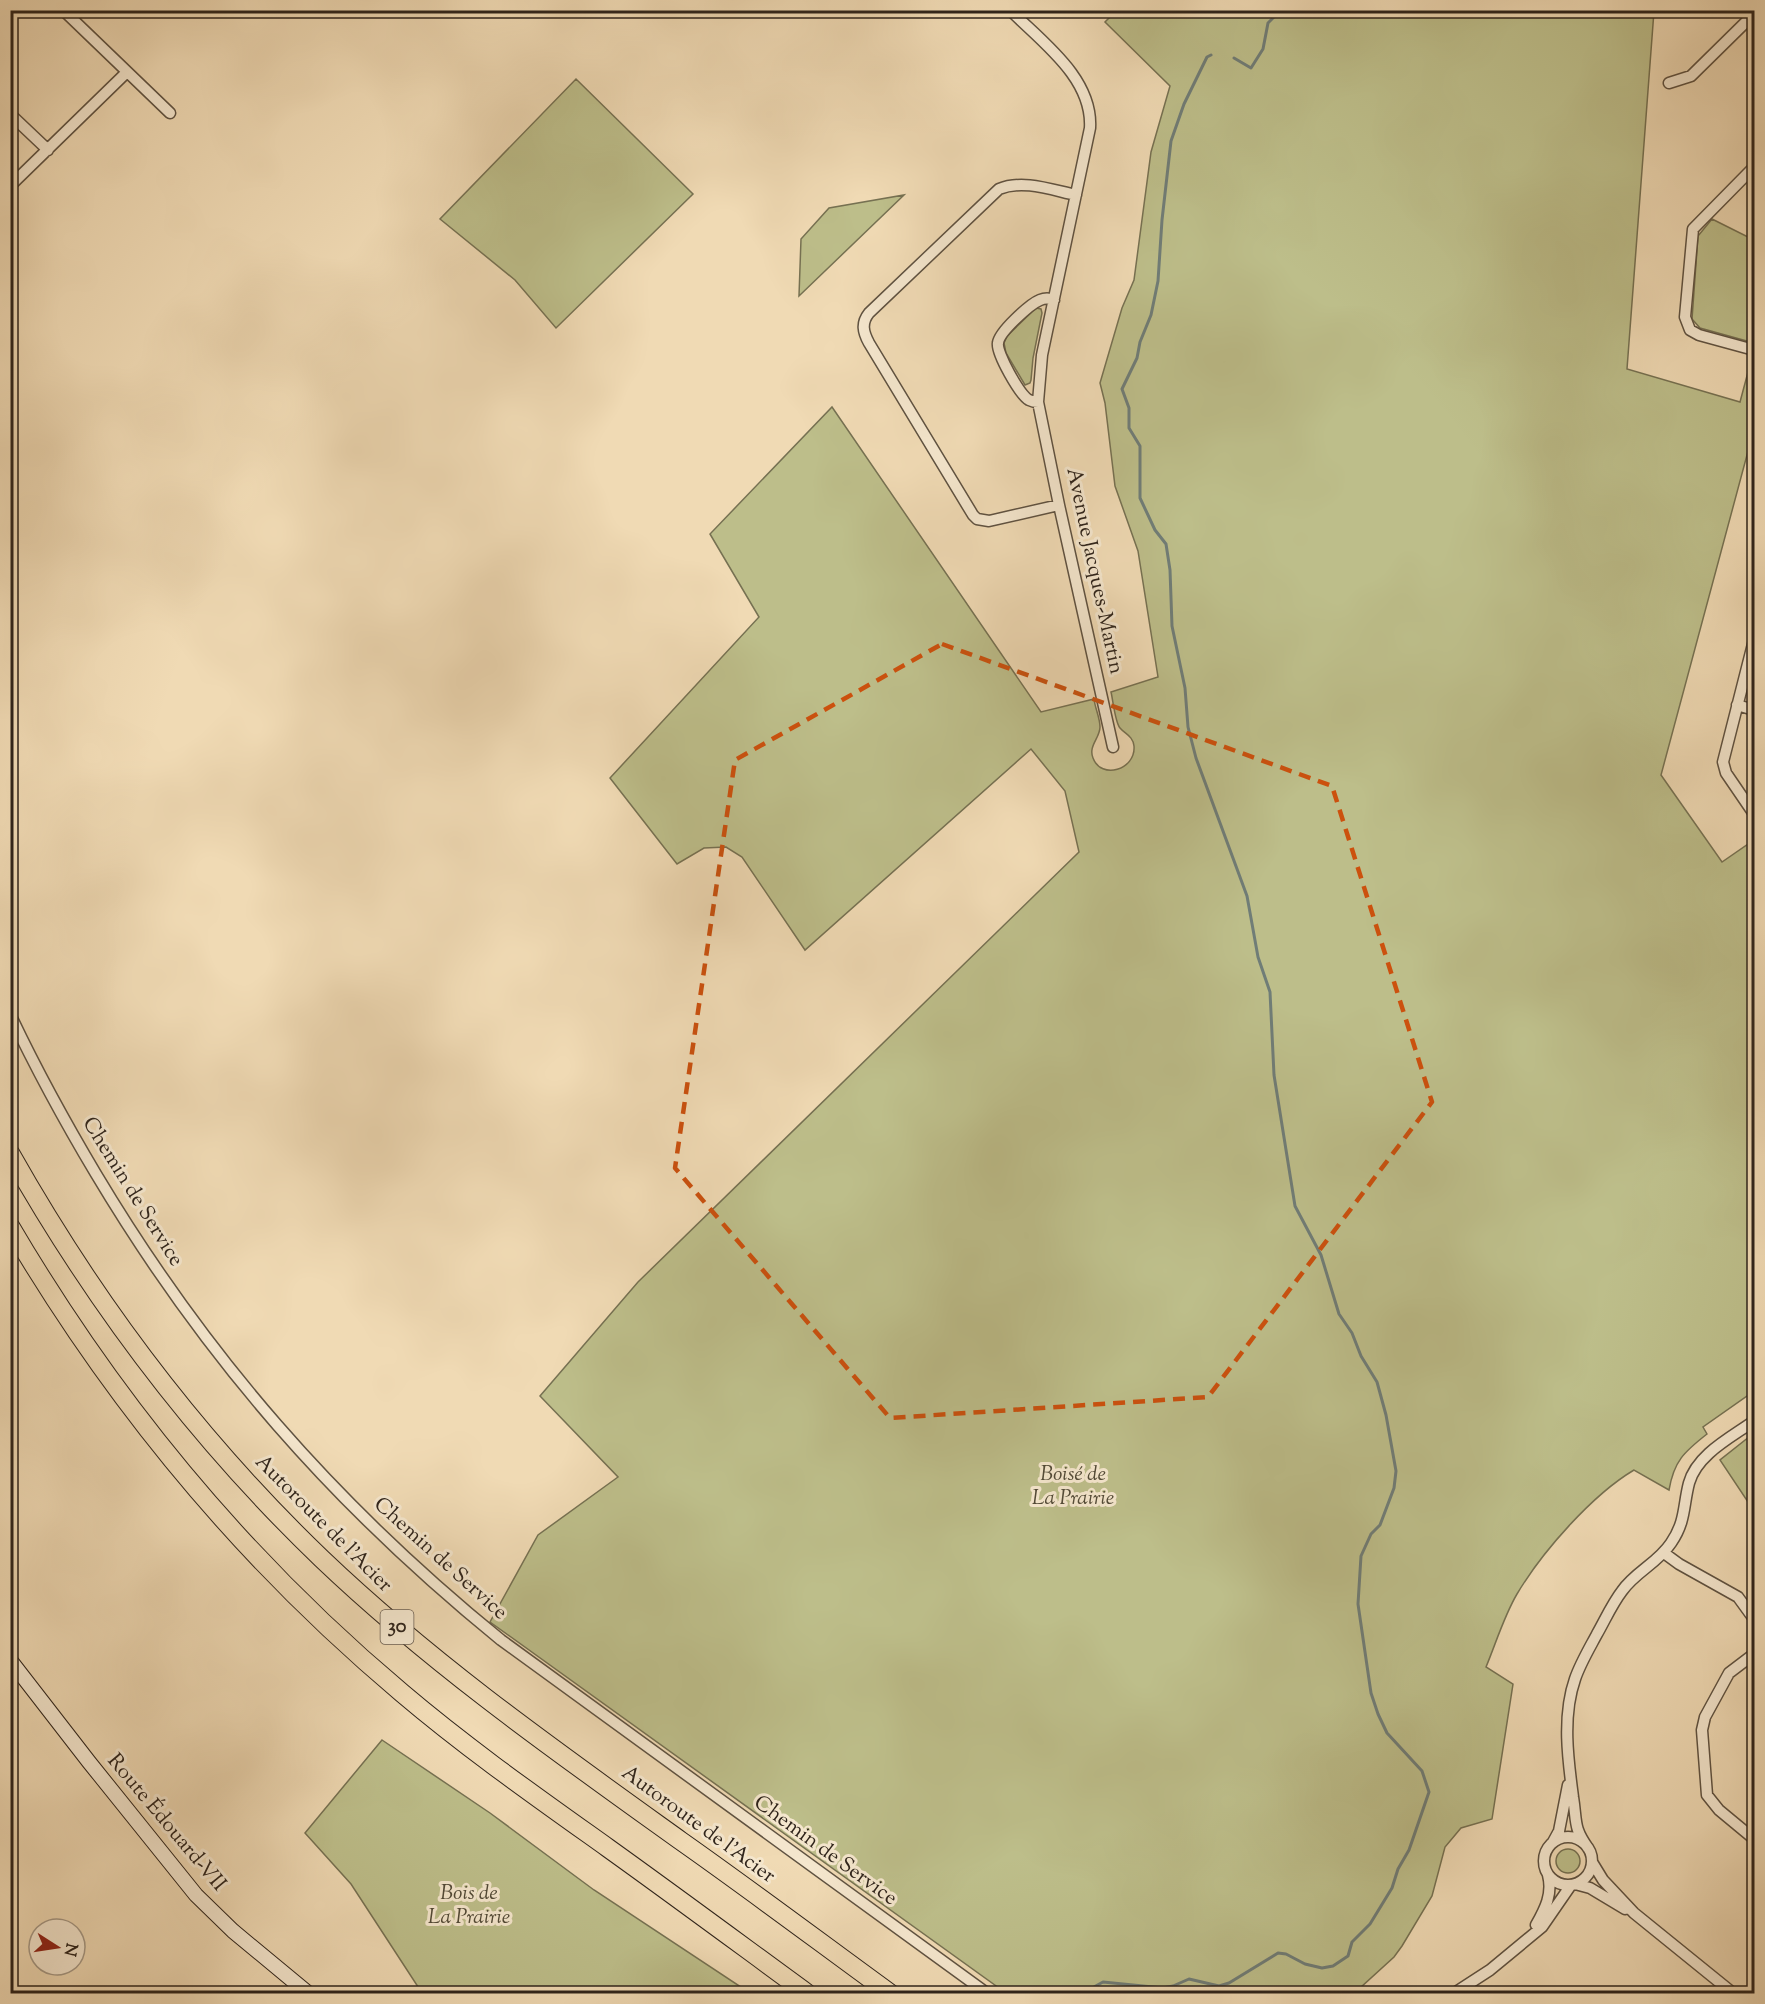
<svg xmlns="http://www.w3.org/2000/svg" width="1765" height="2004" viewBox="0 0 1765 2004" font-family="'Sorts Mill Goudy',serif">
  <rect width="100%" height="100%" fill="#f0dab4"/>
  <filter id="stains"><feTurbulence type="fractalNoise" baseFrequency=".00333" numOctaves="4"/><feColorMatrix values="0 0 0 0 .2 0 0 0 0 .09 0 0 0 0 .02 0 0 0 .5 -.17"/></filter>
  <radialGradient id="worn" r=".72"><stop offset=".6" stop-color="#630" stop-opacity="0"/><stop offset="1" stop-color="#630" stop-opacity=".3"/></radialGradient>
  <path fill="#bdbe8a" stroke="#767152" stroke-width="1.5" d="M1117,10L1654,11L1627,369L1740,402L1752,357H1754V429L1661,775L1722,862L1754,840V1391L1703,1427L1707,1434C1684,1452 1674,1461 1669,1490L1634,1470C1592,1495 1542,1552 1517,1594C1504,1616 1496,1643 1486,1667L1513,1684L1492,1819L1461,1828L1445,1847L1432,1896L1402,1946L1394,1957L1361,1987L1347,1993H1006L490,1622L538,1535L618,1477L540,1396L638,1282L1079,852L1065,791L1031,749L805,950L742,857L726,847L704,848L677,864L610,778L759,617L710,534L832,407L1041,712L1094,699C1095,708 1100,718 1100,727C1100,738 1088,746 1093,758C1101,780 1136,770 1134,746C1133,736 1125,734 1120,728C1115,722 1113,700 1111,692L1158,677L1138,551L1115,486L1105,403L1100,383L1122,308L1134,280L1151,152L1170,86L1105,22Z
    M576,79L693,194L556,328L515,280L440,219Z
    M904,195L799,296L801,239L829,208Z
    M1712,219L1754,240V343L1700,328L1692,319L1698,236Z
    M1036,308L1041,309L1042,313L1033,358L1031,380L1030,383L1025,385L1006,353L1004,343L1007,336Z
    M1754,1433V1511L1720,1460Z
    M382,1740L490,1813L594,1890L750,1993H422L351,1884L305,1833Z
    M1556 1861a12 12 0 1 1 24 0a12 12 0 1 1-24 0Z"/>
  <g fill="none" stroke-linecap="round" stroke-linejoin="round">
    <path stroke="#707d77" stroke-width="3" d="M1234,58L1251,68L1263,49L1268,23L1281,10
      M1081,1994L1103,1982L1163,1988L1173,1986L1189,1979L1219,1986L1229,1983L1278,1953L1286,1954L1305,1964L1322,1968L1333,1966L1348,1956L1352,1942L1370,1924L1392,1888L1398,1869L1409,1850L1429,1792L1422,1771L1387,1733L1378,1714L1371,1693L1358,1604L1361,1556L1371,1534L1380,1525L1394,1488L1396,1471L1386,1415L1377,1382L1361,1356L1352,1333L1339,1314L1321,1255L1295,1206L1274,1075L1270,992L1258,957L1247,896L1196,758L1188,727L1185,688L1172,626L1170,570L1166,544L1155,530L1140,498V446L1129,428V408L1122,389L1137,358L1140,342L1151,315L1158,281L1162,220L1171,141L1184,104L1207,57L1211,55"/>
    <g stroke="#5f5241" stroke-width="13">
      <path id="minor" d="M63,10L170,113
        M1010,10C1042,42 1093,78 1090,128L1042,355L1038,402L1059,505L1113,747
        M1669,83L1691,76L1754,14
        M10,114L48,150
        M1754,167L1693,229L1685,317L1690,330L1699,335L1754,350
        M10,186L127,72
        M1038,402C1035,402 1033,402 1029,400C1020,395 996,353 998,343C999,332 1030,304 1040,300C1045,298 1049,298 1054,300
        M1059,505L989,521L977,519L973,515L869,343C863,332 861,323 869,313L999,189C1023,179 1052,190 1076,195
        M1754,640L1723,762L1726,773L1754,814
        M1737,705L1754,710
        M10,1014C36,1069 65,1122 96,1174C206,1358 335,1505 501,1640L988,1994
        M1664,1553L1679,1564L1738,1597L1754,1619
        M1754,1654L1729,1673L1705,1717L1702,1730L1707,1795L1719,1810L1754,1839
        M1544 1861a24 24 0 1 1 48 0a24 24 0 1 1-48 0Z
        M1553,1842L1559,1831L1568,1785
        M1588,1848C1573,1827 1577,1822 1573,1797C1568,1760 1562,1716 1575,1679C1580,1664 1589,1649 1597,1634C1605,1620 1612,1604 1622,1591C1635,1572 1658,1563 1671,1543C1686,1521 1683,1506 1689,1483C1697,1454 1732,1437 1754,1421
        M1592,1862L1603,1880L1634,1913L1734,1994
        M1575,1884L1590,1888L1625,1909
        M1536,1925C1545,1909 1553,1894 1548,1875
        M1453,1994L1490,1970L1542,1927L1571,1885"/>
    </g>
    <g stroke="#2f241b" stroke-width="16">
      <path id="secondary" d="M10,1660L89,1762L196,1895L233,1931L309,1994"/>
    </g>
    <g stroke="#2f241b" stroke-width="20">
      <path id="motorway" d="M10,1153C94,1302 198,1440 322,1559C432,1664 557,1752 681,1841C752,1891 821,1943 891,1994
        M10,1226C114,1403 245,1561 402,1693C468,1749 538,1798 608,1848C675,1896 741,1945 808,1994"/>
    </g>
    <use href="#minor" stroke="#f5e7ce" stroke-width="10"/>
    <use href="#secondary" stroke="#f5e7ce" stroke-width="14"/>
    <use href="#motorway" stroke="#f0dab4" stroke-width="18"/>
  </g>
  <path fill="none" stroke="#cc510e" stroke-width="4.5" stroke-dasharray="12 8" stroke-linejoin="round" d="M942,644L1332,786L1432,1102L1208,1397L890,1418L675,1168L735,760Z"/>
  <g text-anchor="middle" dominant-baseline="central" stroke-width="6" stroke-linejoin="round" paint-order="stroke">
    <rect fill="#f5e7ce" stroke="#6a5e51" stroke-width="1.5" x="380.5" y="1610" width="33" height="34" rx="4.5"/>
    <g font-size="20" font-weight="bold" fill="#2f241b">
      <text x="397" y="1627">30</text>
    </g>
    <g font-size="21" fill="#2f241b" stroke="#f5e7ce">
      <text transform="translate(1094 571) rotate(78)">Avenue Jacques-Martin</text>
      <text transform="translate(132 1192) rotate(58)">Chemin de Service</text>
      <text transform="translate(323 1524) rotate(45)">Autoroute de l'Acier</text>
      <text transform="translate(440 1559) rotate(42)">Chemin de Service</text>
      <text transform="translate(166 1823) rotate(50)">Route Édouard-VII</text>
      <text transform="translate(698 1825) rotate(36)">Autoroute de l'Acier</text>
      <text transform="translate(825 1851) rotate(36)">Chemin de Service</text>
    </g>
    <g font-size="21" font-style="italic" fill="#524a37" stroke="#f5e7ce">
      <text x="1073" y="1475">Boisé de<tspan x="1073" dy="24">La Prairie</tspan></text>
      <text x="469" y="1894">Bois de<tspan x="469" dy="24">La Prairie</tspan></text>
    </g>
  </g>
  <rect width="1765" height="2004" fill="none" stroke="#f0dab4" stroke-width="36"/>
  <rect x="12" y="12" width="1741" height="1980" fill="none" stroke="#2f241b" stroke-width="3"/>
  <rect x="18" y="18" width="1729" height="1968" fill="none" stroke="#2f241b" stroke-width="1.5"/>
  <g transform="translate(57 1947) rotate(102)"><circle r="28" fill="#f5e7ce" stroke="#a69986" stroke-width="1.5"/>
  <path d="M0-4.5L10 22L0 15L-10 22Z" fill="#8f2418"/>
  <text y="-9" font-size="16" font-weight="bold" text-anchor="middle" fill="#2f241b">N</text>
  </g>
  <rect width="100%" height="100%" filter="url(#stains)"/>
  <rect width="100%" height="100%" fill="url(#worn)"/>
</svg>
